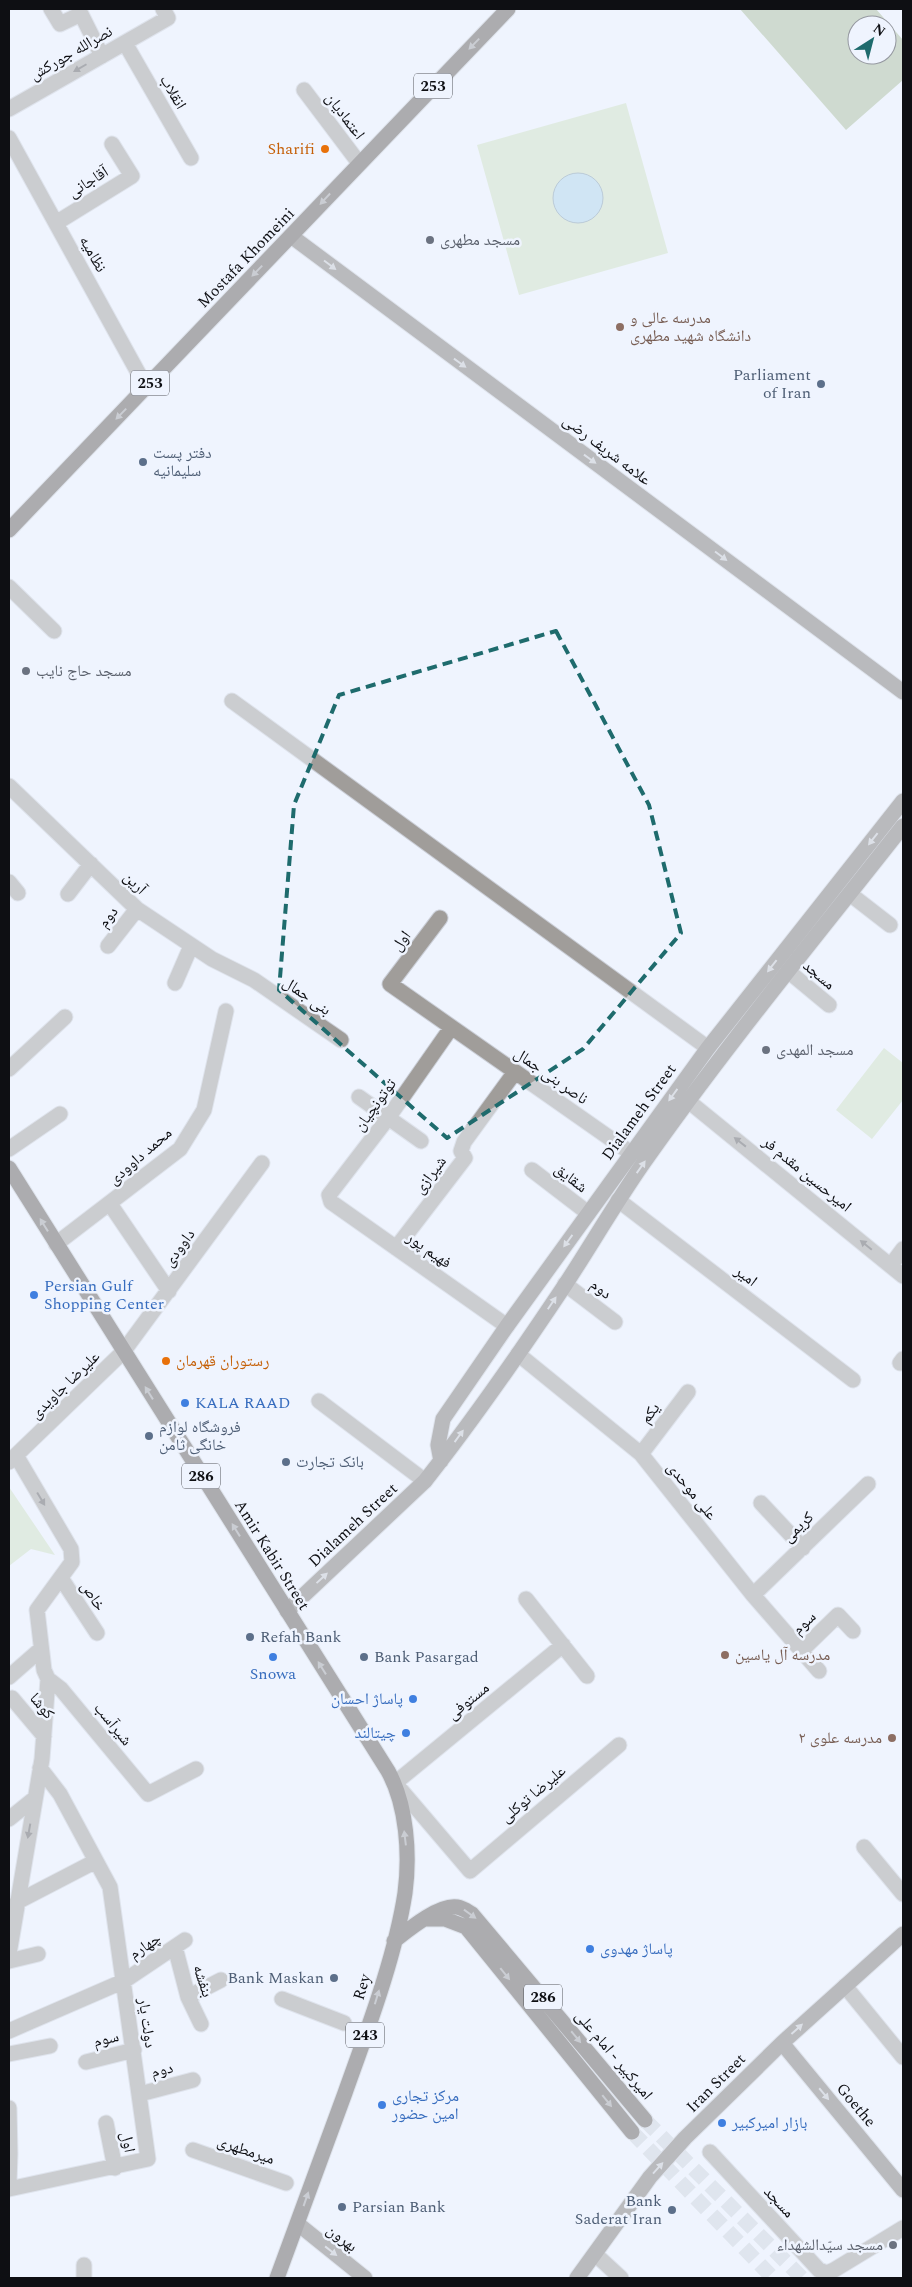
<svg xmlns="http://www.w3.org/2000/svg" width="912" height="2287" viewBox="0 0 912 2287" font-family="Spectral,'Noto Naskh Arabic',serif">
  <rect width="100%" height="100%" fill="#eff4fe"/>
  <path fill="#cfe0c2" d="M626,103L668,253L519,295L477,145Z
    M884,1048L903,1063V1100L872,1139L836,1110Z
    M9,1487L55,1555L31,1549L9,1566Z"/>
  <path fill="#a8bb99" fill-rule="evenodd" d="M740,9H876L903,40V80L846,130ZM857,25H887V55H857Z"/>
  <path fill="#aad2e9" stroke="#7b98a9" d="M553 198a25 25 0 1 1 50 0a25 25 0 1 1-50 0Z"/>
  <g fill="none" stroke-linecap="round" stroke-linejoin="round">
    <path stroke="#cdd2db" stroke-width="15" stroke-dasharray="15 8" stroke-linecap="butt" d="M645,2120L802,2278
      M632,2132L773,2278"/>
    <g stroke="#cbcfd8" stroke-width="17">
      <path id="street" d="M51,9L60,24L81,14L102,56
        M125,43L191,158
        M304,90L359,163
        M9,109L168,18L163,9
        M9,138L146,387
        M56,223L132,176L112,144
        M9,587L54,631
        M232,701L708,1048
        M9,786L137,909L212,959L254,980L341,1040
        M9,882L18,893
        M68,894L91,864
        M850,894L890,925
        M440,918L390,984L631,1153
        M108,946L137,909
        M788,971L829,1005
        M175,983L191,946
        M451,1028L388,1118L329,1195L331,1202L507,1326
        M9,1069L65,1017
        M359,1097L421,1141
        M687,1100L903,1276
        M9,1149L60,1114
        M532,1170L588,1213
        M618,1200L853,1380
        M110,1204L169,1291
        M56,1244L180,1149L204,1110L226,1011
        M396,1248L465,1158L461,1151L464,1142L515,1072
        M891,1265L903,1249
        M565,1284L615,1322
        M518,1354L641,1454L753,1595L819,1671
        M900,1363L903,1359
        M319,1401L425,1481
        M641,1454L688,1392
        M9,1462L123,1352L262,1163
        M761,1503L803,1548
        M61,1578L97,1633
        M753,1595L868,1484
        M526,1599L587,1676
        M563,1645L395,1783L470,1871L619,1745
        M801,1651L838,1615L853,1631
        M9,1677L41,1649
        M48,1679L61,1689L148,1794L196,1769
        M12,1698L44,1736
        M9,1819L35,1798
        M864,1847L903,1894
        M17,1902L96,1861
        M175,1947L188,1997L201,2024
        M9,1954L42,1759L48,1679L44,1670L37,1610L72,1562L71,1549L17,1457
        M9,1961L38,1954
        M845,1986L903,2057
        M188,1997L221,1980
        M282,1999L344,2023
        M9,2031L124,1981L185,1940
        M9,2054L50,2046
        M86,2062L134,2050
        M140,2094L193,2080
        M9,2108L10,2154L9,2183
        M106,2123L115,2168
        M193,2150L286,2183
        M710,2152L819,2270L827,2273L834,2270L903,2228
        M9,2189L148,2159L110,1887L60,1794L40,1768
        M595,2254L621,2278
        M84,2278V2265"/>
    </g>
    <g stroke="#cbcfd8" stroke-width="17">
      <path id="secondary" d="M291,236L903,692
        M441,1461L438,1445L443,1419L507,1326L708,1048L903,801
        M287,1611L425,1481C475,1418 521,1351 565,1285C591,1245 615,1204 642,1165C724,1048 815,938 903,826
        M782,2043L903,2190
        M298,2224L365,2278
        M577,2278L650,2177L685,2138L782,2043L903,1934"/>
    </g>
    <g stroke="#cbcfd8" stroke-width="17">
      <path id="primary" d="M9,530L508,9
        M9,1168L388,1771C407,1805 410,1855 405,1893C395,1958 367,2031 345,2093C322,2155 300,2217 277,2278
        M427,1919H445L466,1927L632,2132
        M394,1941C408,1930 439,1904 457,1907C463,1908 467,1911 472,1914L645,2120"/>
    </g>
    <use href="#street" stroke="#a09d9a" stroke-width="15"/>
    <use href="#secondary" stroke="#78736f" stroke-width="15"/>
    <use href="#primary" stroke="#5c5651" stroke-width="15"/>
  </g>
  <defs><path id="oneway-solid" d="M-6-.8H1V-3.2L6.5 0L1 3.2V.8H-6Z" transform="scale(1.25)"/></defs>
  <g fill="#9e9d9f">
    <use href="#oneway-solid" transform="translate(474 44) rotate(134)"/>
    <use href="#oneway-solid" transform="translate(325 199) rotate(133)"/>
    <use href="#oneway-solid" transform="translate(257 271) rotate(134)"/>
    <use href="#oneway-solid" transform="translate(121 414) rotate(134)"/>
    <use href="#oneway-solid" transform="translate(44 1225) rotate(-122)"/>
    <use href="#oneway-solid" transform="translate(149 1393) rotate(-122)"/>
    <use href="#oneway-solid" transform="translate(236 1530) rotate(-122)"/>
    <use href="#oneway-solid" transform="translate(322 1668) rotate(-122)"/>
    <use href="#oneway-solid" transform="translate(405 1838) rotate(-97)"/>
    <use href="#oneway-solid" transform="translate(470 1914) rotate(36)"/>
    <use href="#oneway-solid" transform="translate(505 1974) rotate(51)"/>
    <use href="#oneway-solid" transform="translate(377 1997) rotate(-73)"/>
    <use href="#oneway-solid" transform="translate(576 2037) rotate(50)"/>
    <use href="#oneway-solid" transform="translate(607 2101) rotate(51)"/>
    <use href="#oneway-solid" transform="translate(306 2199) rotate(-71)"/>
  </g>
  <g fill="#575656">
    <use href="#oneway-solid" transform="translate(80 68) rotate(150)"/>
    <use href="#oneway-solid" transform="translate(740 1142) rotate(-142)"/>
    <use href="#oneway-solid" transform="translate(866 1245) rotate(-141)"/>
    <use href="#oneway-solid" transform="translate(41 1499) rotate(59)"/>
    <use href="#oneway-solid" transform="translate(29 1831) rotate(100)"/>
  </g>
  <g fill="#c5c7cc">
    <use href="#oneway-solid" transform="translate(330 265) rotate(37)"/>
    <use href="#oneway-solid" transform="translate(460 363) rotate(36)"/>
    <use href="#oneway-solid" transform="translate(590 459) rotate(36)"/>
    <use href="#oneway-solid" transform="translate(721 556) rotate(37)"/>
    <use href="#oneway-solid" transform="translate(873 839) rotate(128)"/>
    <use href="#oneway-solid" transform="translate(772 966) rotate(128)"/>
    <use href="#oneway-solid" transform="translate(673 1095) rotate(126)"/>
    <use href="#oneway-solid" transform="translate(641 1167) rotate(-55)"/>
    <use href="#oneway-solid" transform="translate(568 1241) rotate(126)"/>
    <use href="#oneway-solid" transform="translate(552 1303) rotate(-56)"/>
    <use href="#oneway-solid" transform="translate(459 1436) rotate(-54)"/>
    <use href="#oneway-solid" transform="translate(322 1578) rotate(-43)"/>
    <use href="#oneway-solid" transform="translate(797 2029) rotate(-42)"/>
    <use href="#oneway-solid" transform="translate(824 2094) rotate(50)"/>
    <use href="#oneway-solid" transform="translate(658 2168) rotate(-48)"/>
    <use href="#oneway-solid" transform="translate(331 2251) rotate(38)"/>
  </g>
  <path d="M0 0H912V2287H0ZM556,631L649,805L681,933L583,1049L447,1138L279,990L294,805L339,695Z" fill="#eff4fe" fill-opacity=".55" fill-rule="evenodd"/>
  <path fill="none" stroke="#1e6b6d" stroke-width="4" stroke-dasharray="10 6" stroke-linejoin="round" d="M556,631L649,805L681,933L583,1049L447,1138L279,990L294,805L339,695Z"/>
  <g fill="#e8710a" stroke="#eff4fe" stroke-width="2">
    <circle cx="325" cy="149" r="5"/>
    <circle cx="166" cy="1361" r="5"/>
  </g>
  <g fill="#6b7280" stroke="#eff4fe" stroke-width="2">
    <circle cx="430" cy="240" r="5"/>
    <circle cx="26" cy="671" r="5"/>
    <circle cx="766" cy="1050" r="5"/>
    <circle cx="893" cy="2245" r="5"/>
  </g>
  <g fill="#8d6e63" stroke="#eff4fe" stroke-width="2">
    <circle cx="620" cy="327" r="5"/>
    <circle cx="725" cy="1655" r="5"/>
    <circle cx="892" cy="1738" r="5"/>
  </g>
  <g fill="#5c6f8a" stroke="#eff4fe" stroke-width="2">
    <circle cx="821" cy="384" r="5"/>
    <circle cx="143" cy="462" r="5"/>
    <circle cx="149" cy="1436" r="5"/>
    <circle cx="286" cy="1462" r="5"/>
    <circle cx="250" cy="1637" r="5"/>
    <circle cx="364" cy="1657" r="5"/>
    <circle cx="334" cy="1978" r="5"/>
    <circle cx="342" cy="2207" r="5"/>
    <circle cx="672" cy="2210" r="5"/>
  </g>
  <g fill="#3f7fe0" stroke="#eff4fe" stroke-width="2">
    <circle cx="34" cy="1295" r="5"/>
    <circle cx="185" cy="1403" r="5"/>
    <circle cx="273" cy="1657" r="5"/>
    <circle cx="413" cy="1699" r="5"/>
    <circle cx="406" cy="1733" r="5"/>
    <circle cx="590" cy="1949" r="5"/>
    <circle cx="382" cy="2105" r="5"/>
    <circle cx="722" cy="2123" r="5"/>
  </g>
  <g text-anchor="middle" dominant-baseline="central" stroke-width="5" stroke-linejoin="round" paint-order="stroke">
    <g fill="#eff4fe" stroke="#52545a" stroke-width="1">
      <rect x="414" y="73.5" width="38" height="25" rx="4"/>
      <rect x="131" y="370.5" width="38" height="25" rx="4"/>
      <rect x="182" y="1463.5" width="38" height="25" rx="4"/>
      <rect x="524" y="1984.5" width="38" height="25" rx="4"/>
      <rect x="346" y="2022.5" width="38" height="25" rx="4"/>
    </g>
    <g font-size="15" font-weight="bold" fill="#0e0f13">
      <text x="433" y="86">253</text>
      <text x="150" y="383">253</text>
      <text x="201" y="1476">286</text>
      <text x="543" y="1997">286</text>
      <text x="365" y="2035">243</text>
    </g>
    <g font-size="16" fill="#0e0f13" stroke="#eff4fe">
      <text transform="translate(71 53) rotate(-30)">نصرالله جورکش</text>
      <text transform="translate(173 92) rotate(60)">انقلاب</text>
      <text transform="translate(345 116) rotate(53)">اعتمادیان</text>
      <text transform="translate(88 182) rotate(-32)">آقاجانی</text>
      <text transform="translate(93 254) rotate(61)">نظامیه</text>
      <text transform="translate(246 258) rotate(-46)">Mostafa Khomeini</text>
      <text transform="translate(607 450) rotate(37)">علامه شریف رضی</text>
      <text transform="translate(135 883) rotate(45)">آرین</text>
      <text transform="translate(108 917) rotate(-52)">دوم</text>
      <text transform="translate(401 941) rotate(-53)">اول</text>
      <text transform="translate(819 975) rotate(40)">مسجد</text>
      <text transform="translate(307 996) rotate(35)">بنی جمال</text>
      <text transform="translate(551 1076) rotate(35)">ناصر بنی جمال</text>
      <text transform="translate(375 1105) rotate(-54)">توتونچیان</text>
      <text transform="translate(639 1112) rotate(-54)">Dialameh Street</text>
      <text transform="translate(140 1156) rotate(-41)">محمد داوودی</text>
      <text transform="translate(807 1174) rotate(39)">امیرحسین مقدم فر</text>
      <text transform="translate(430 1175) rotate(-53)">شیرازی</text>
      <text transform="translate(571 1178) rotate(38)">شقایق</text>
      <text transform="translate(179 1248) rotate(-54)">داوودی</text>
      <text transform="translate(429 1250) rotate(35)">فهیم پور</text>
      <text transform="translate(746 1276) rotate(37)">امیر</text>
      <text transform="translate(601 1289) rotate(38)">دوم</text>
      <text transform="translate(65 1385) rotate(-44)">علیرضا جاویدی</text>
      <text transform="translate(650 1413) rotate(-53)">یکم</text>
      <text transform="translate(692 1491) rotate(51)">علی موحدی</text>
      <text transform="translate(353 1525) rotate(-43)">Dialameh Street</text>
      <text transform="translate(798 1527) rotate(-44)">کریمی</text>
      <text transform="translate(272 1555) rotate(58)">Amir Kabir Street</text>
      <text transform="translate(93 1596) rotate(57)">خاص</text>
      <text transform="translate(804 1623) rotate(-44)">سوم</text>
      <text transform="translate(468 1701) rotate(-39)">مستوفی</text>
      <text transform="translate(42 1706) rotate(50)">کوشا</text>
      <text transform="translate(113 1724) rotate(51)">شیرآسب</text>
      <text transform="translate(533 1794) rotate(-40)">علیرضا توکلی</text>
      <text transform="translate(145 1946) rotate(-34)">چهارم</text>
      <text transform="translate(203 1981) rotate(72)">بنفشه</text>
      <text transform="translate(362 1987) rotate(-73)">Rey</text>
      <text transform="translate(147 2023) rotate(82)">دولت یار</text>
      <text transform="translate(106 2039) rotate(-14)">سوم</text>
      <text transform="translate(614 2055) rotate(50)">امیرکبیر - امام علی</text>
      <text transform="translate(162 2070) rotate(-14)">دوم</text>
      <text transform="translate(716 2083) rotate(-45)">Iran Street</text>
      <text transform="translate(856 2105) rotate(50)">Goethe</text>
      <text transform="translate(128 2142) rotate(79)">اول</text>
      <text transform="translate(246 2150) rotate(19)">میرمطهری</text>
      <text transform="translate(779 2202) rotate(47)">مسجد</text>
      <text transform="translate(342 2238) rotate(38)">بهرون</text>
    </g>
    <g font-size="16" fill="#c56008" stroke="#eff4fe" text-anchor="end">
      <text x="315" y="149">Sharifi</text>
      <text x="176" y="1361" text-anchor="start">رستوران قهرمان</text>
    </g>
    <g font-size="16" fill="#5b616d" stroke="#eff4fe" text-anchor="start">
      <text x="440" y="240">مسجد مطهری</text>
      <text x="36" y="671">مسجد حاج نایب</text>
      <text x="776" y="1050">مسجد المهدی</text>
      <text x="883" y="2245" text-anchor="end">مسجد سیّدالشهداء</text>
    </g>
    <g font-size="16" fill="#785e54" stroke="#eff4fe" text-anchor="start">
      <text x="630" y="318">مدرسه عالی و<tspan x="630" dy="18">دانشگاه شهید مطهری</tspan></text>
      <text x="735" y="1655">مدرسه آل یاسین</text>
      <text x="882" y="1738" text-anchor="end">مدرسه علوی ۲</text>
    </g>
    <g font-size="16" fill="#4e5e75" stroke="#eff4fe" text-anchor="start">
      <text x="811" y="375" text-anchor="end">Parliament<tspan x="811" dy="18">of Iran</tspan></text>
      <text x="153" y="453">دفتر پست<tspan x="153" dy="18">سلیمانیه</tspan></text>
      <text x="159" y="1427">فروشگاه لوازم<tspan x="159" dy="18">خانگی ثامن</tspan></text>
      <text x="296" y="1462">بانک تجارت</text>
      <text x="260" y="1637">Refah Bank</text>
      <text x="374" y="1657">Bank Pasargad</text>
      <text x="324" y="1978" text-anchor="end">Bank Maskan</text>
      <text x="662" y="2201" text-anchor="end">Bank<tspan x="662" dy="18">Saderat Iran</tspan></text>
      <text x="352" y="2207">Parsian Bank</text>
    </g>
    <g font-size="16" fill="#366cbe" stroke="#eff4fe" text-anchor="start">
      <text x="44" y="1286">Persian Gulf<tspan x="44" dy="18">Shopping Center</tspan></text>
      <text x="195" y="1403">KALA RAAD</text>
      <text x="273" y="1674" text-anchor="middle">Snowa</text>
      <text x="403" y="1699" text-anchor="end">پاساژ احسان</text>
      <text x="396" y="1733" text-anchor="end">چیتالند</text>
      <text x="600" y="1949">پاساژ مهدوی</text>
      <text x="392" y="2096">مرکز تجاری<tspan x="392" dy="18">امین حضور</tspan></text>
      <text x="732" y="2123">بازار امیرکبیر</text>
    </g>
  </g>
  <rect width="912" height="2287" fill="none" stroke="#0e0f13" stroke-width="20"/>
  <g transform="translate(872 40) rotate(36)"><circle r="24" fill="#eff4fe" stroke="#9598a0"/>
  <path d="M0-4L9 19L0 12L-9 19Z" fill="#1e6b6d"/>
  <text y="-8" font-size="14" font-weight="bold" text-anchor="middle" fill="#0e0f13">N</text>
  </g>
</svg>
